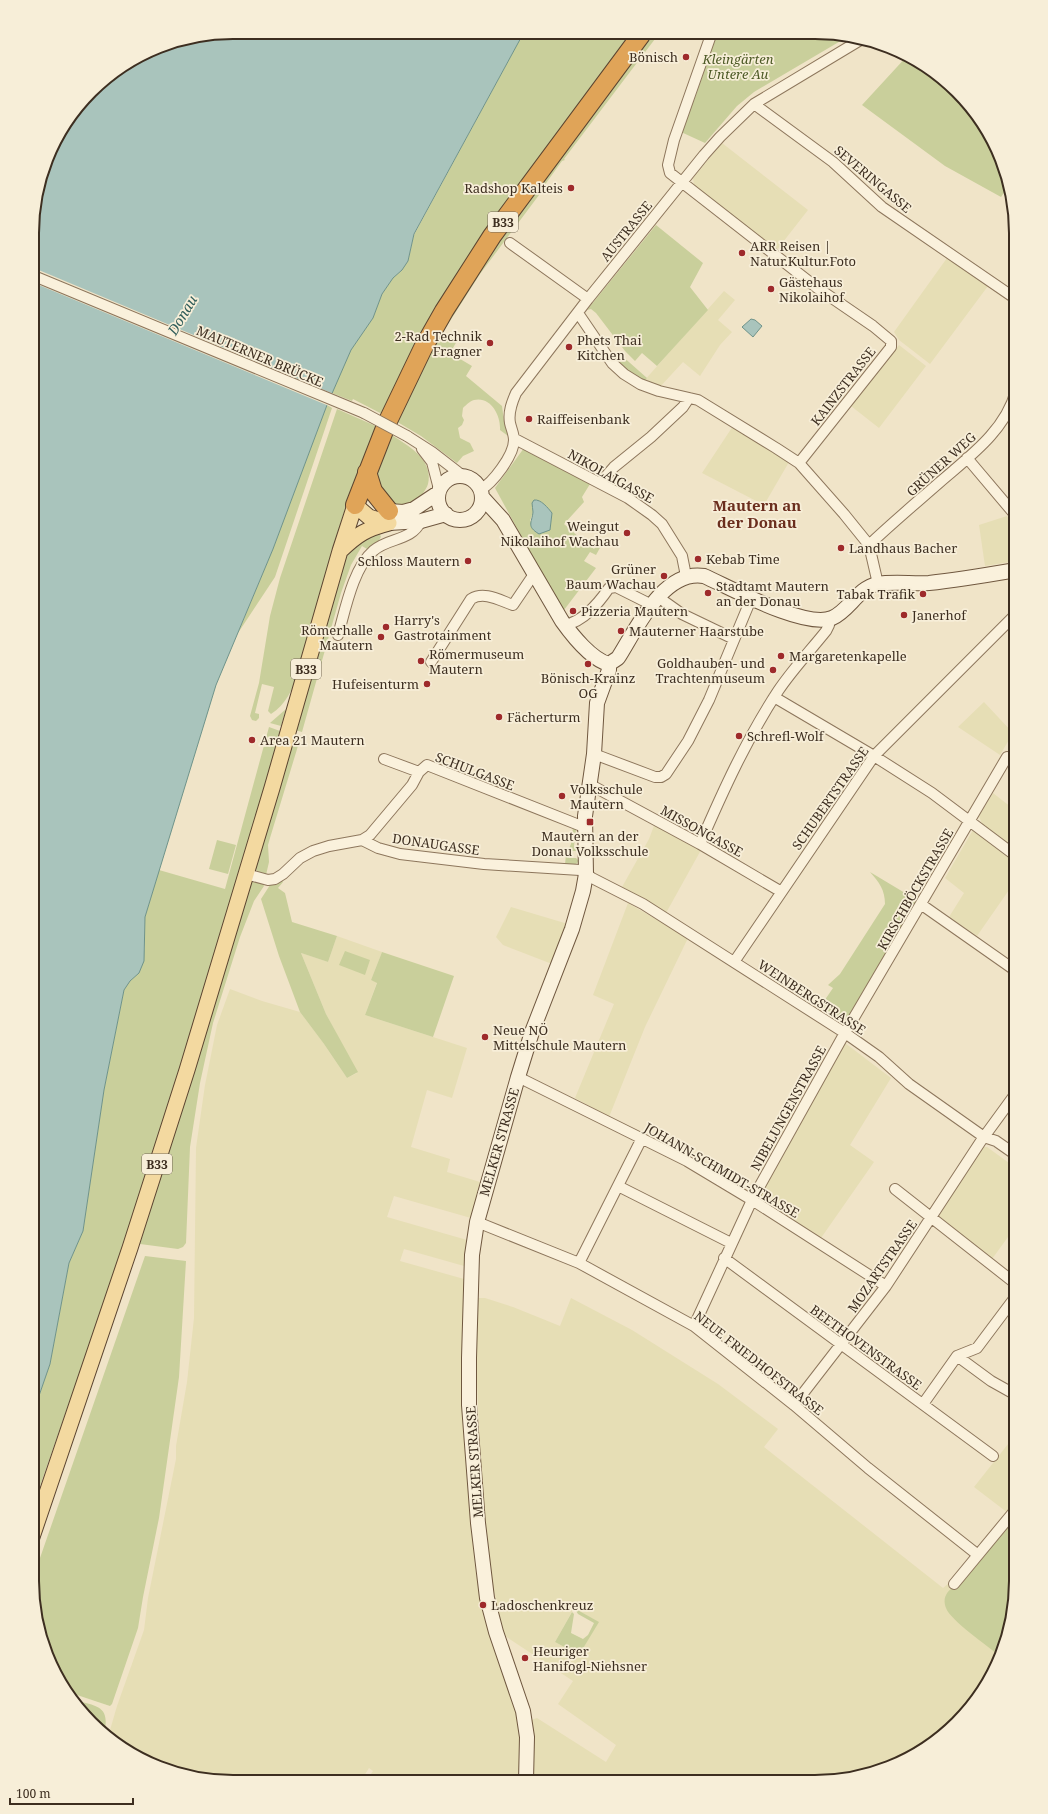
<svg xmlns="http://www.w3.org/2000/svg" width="1048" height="1814" viewBox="0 0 1048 1814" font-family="'Noto Serif',serif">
  <rect width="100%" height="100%" fill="#f0e4c8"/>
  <path fill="#e6deb5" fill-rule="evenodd" d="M722,143L808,210L776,251L694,186L693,178Z
    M947,258L988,286L930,364L899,340L894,332Z
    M724,291L735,300L718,320L732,332L720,345L700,376L683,362L659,388L643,382Z
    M899,345L926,366L879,428L851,406Z
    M733,426L789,462L764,505L702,473Z
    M1007,516L1016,528V561L985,566L979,525Z
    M984,702L1013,733L1000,755L958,727Z
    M993,793L1016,811V851L983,827L979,816Z
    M655,823L701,850L666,913L622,887L649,839Z
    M973,830L1016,861V894L1009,890L977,936L949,917L964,893L945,878Z
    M628,903L688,938L645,1027L609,1117L575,1098L614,1004L593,995Z
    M511,907L568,924L552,964L503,945L496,937Z
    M337,936L382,952L371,980L377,982L365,1015L467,1048L452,1098L427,1090L411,1147L450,1159L447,1172L480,1182L471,1218L394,1196L387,1217L467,1240L464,1266L404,1249L400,1261L464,1279L463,1405L475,1567L481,1601L518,1715L522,1738L521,1781H366L373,1771L369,1768L361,1781L207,1780L156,1767L108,1737L117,1706L144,1630L148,1598L176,1459V1446L187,1382L194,1318L196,1148L205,1085L217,1025L230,989L262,1001L300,1012L324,1044L347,1078L357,1073L326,1014L301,953L328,962Z
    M845,1043L891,1078L850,1145L874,1162L821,1238L758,1198Z
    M981,1147H987L1016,1168V1226L992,1259L939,1218L938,1214Z
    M478,1298H485L513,1307L560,1326L571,1298L632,1330L718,1384L778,1429L764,1447L943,1588L955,1578L1008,1513L974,1487L1016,1434V1594L1001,1658L974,1704L927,1748L880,1771L815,1782L533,1781L534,1767V1737L531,1720L537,1718L606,1762L616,1745L558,1704L573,1681L505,1636L502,1629L489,1567L480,1449L476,1359ZM574,1608L598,1622L579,1655L555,1642Z"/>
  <path fill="#c9cf9b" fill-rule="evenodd" d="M523,34H634L384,415L353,399L352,401L332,393L351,350L373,318L382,294L393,278L402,270L408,261L414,235Z
    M647,35H658L564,159L565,160L562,161L544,186L545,187L480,274L443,332L457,341L450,353L472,366L466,376L502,406L504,421L508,436L500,430C501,416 491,396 474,400C470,401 466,405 463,408L462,416L464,420L462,425L458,428L460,438L470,443L474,451L463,456L457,463L421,436L394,420L407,390L474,274Z
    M716,35L849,36L754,92L737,106L705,143L681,132L696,95Z
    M908,55L922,65L973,110L982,121L1005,168L1008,187L1001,197L945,166L862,105Z
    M656,225L703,263L690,287L708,310L657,366L642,353L635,361L625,351L596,313L591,309L587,310Z
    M621,355L647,378L643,382L629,373L616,361Z
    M327,405L332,408L275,577L238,633L273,549Z
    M337,409L378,427L347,503L332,550L299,673C292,689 286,705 271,714L268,711L274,687L262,684L255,713L259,714V718L256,721L252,720L250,716L259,683L270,616L280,578Z
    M389,433C406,445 434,458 428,484C426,491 420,495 419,503L391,507L374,474Z
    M524,448L590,484L582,497L584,502L564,524L581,539L594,549L598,544L601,546L596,555L590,552L584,561L596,568L564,610L560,607L495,488ZM534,500C541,499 547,508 552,513L550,530L530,521L533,512Z
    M379,532L381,537L377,543L367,549L362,546L351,565L341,593L302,732L295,730L345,558L356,541Z
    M286,709L281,726L270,723Z
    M269,727L280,731L277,739V749L235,893L124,1245L32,1509V1416L50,1364L69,1263L83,1231L104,1090L124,990L130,981L139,973L145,947V917L159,870L225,889Z
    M294,734L301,736L270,838L268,845L269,862L266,875L257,872L256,868L257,856Z
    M573,827L576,829L574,846H578L579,848L576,851H569V858H576L579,861L576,864H565L566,855L571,844Z
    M217,840L236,845L228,874L209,869Z
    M870,872L920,902L847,1025L820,1007L833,988L828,985L840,974L885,904C885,890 879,882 870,872Z
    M253,880L263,883L264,886L254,901L240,937L213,1023L200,1083L190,1147L186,1243L183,1247L178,1249L140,1244L250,882Z
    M282,880L283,882L278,888L285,893L292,922L337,936L328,962L301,953L326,1014L358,1072L347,1078L324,1044L300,1012L279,956L261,899L270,885Z
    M345,951L370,960L365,975L339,965Z
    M382,952L454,976L433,1037L365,1015L377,983L371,980Z
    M145,1256L186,1261L179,1377L159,1518L143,1597L138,1628L112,1704L110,1706L65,1691L43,1646L32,1581Z
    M1012,1517L1016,1520V1594L1001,1657C989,1647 950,1620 946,1608C942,1598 947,1591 954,1587Z
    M574,1608L599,1622L579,1655L555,1642L572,1612L574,1614L571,1633L583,1639L588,1635L594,1623L578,1614Z
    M72,1699C96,1707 111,1704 104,1734Z"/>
  <path fill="#a9c4bc" stroke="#6f938a" d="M233,32L523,34L414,234L408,261L402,270L393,278L382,294L373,318L351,350L327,405L273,549L216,685L145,917L144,961L139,973L130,981L124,990L104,1090L83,1231L69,1263L50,1364L32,1416L34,207L53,144L100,82L156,47Z
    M751,319L755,320L762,326L753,337L742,327Z
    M534,500C541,499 548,508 552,513L550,530L539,534C526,526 532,523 533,512C533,509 532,506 532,503Z"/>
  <path fill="#f0e4c8" d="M34,268L334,394L329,406L34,283Z"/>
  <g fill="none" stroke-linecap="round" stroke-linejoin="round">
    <g stroke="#8d765c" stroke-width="12">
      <path id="street" d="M711,35L674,140L668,165L670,173L816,287L873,326L891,341V347L799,463
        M754,104L833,162L882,207L1016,299
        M510,243L588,299
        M34,276L364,413
        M578,313L612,363L624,374L640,384L659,391L698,400L776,448L799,463L844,514L869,545L878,584
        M407,436L432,452L463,476
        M515,439L628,498L652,515L662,524L682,556L686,576
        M422,449L432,462L439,489
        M967,458L1016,516
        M600,483L614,467L651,437L683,407L689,398
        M480,490C493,483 514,455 514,440C514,434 511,428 510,423C508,412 512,402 516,393L588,299L704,155L720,137L754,104L862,39
        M869,545C892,523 916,503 940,482C970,456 1005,431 1016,391
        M658,597L682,614L734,639
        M565,625C584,621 598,604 609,588L616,587L652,605
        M338,635C345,611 353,568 373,551C388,537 411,542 421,521
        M431,662L471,599C484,591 499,600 513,605L534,574
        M774,697L874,756L932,793L1016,856
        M594,754L655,777H661L666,774L688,741L709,700L751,599
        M384,759L419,772
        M589,784L700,844L780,891
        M362,840L370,835L412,785L419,772L427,765L584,827
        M700,844C723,791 746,740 778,691C792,670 810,651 826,631L829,625L828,619
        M246,874L268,880L275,879L283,874L300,858L313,851L329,846L362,840L378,848L400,854L484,864L580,870L592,878L643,904L845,1033L879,1057L909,1084L984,1137L996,1141L1016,1155
        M922,905L1016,971
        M734,962L874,756L1016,614
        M518,1077L687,1161L752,1200L886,1286
        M618,1186L731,1243
        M895,1189L1016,1284
        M477,1222L579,1263L694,1326L794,1405L868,1468L978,1555
        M724,1258L993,1456
        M579,1263L642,1138
        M694,1326L752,1200L842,1038L1007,757L1016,764
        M957,1356L991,1381L1016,1395
        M923,1404L957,1356L977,1348L1016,1296
        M794,1405L886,1286L981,1141L1016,1093
        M954,1584L1016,1509"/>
    </g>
    <g stroke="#6f573f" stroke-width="16">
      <path id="secondary" d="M438 498a22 22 0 1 1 44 0a22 22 0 1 1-44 0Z
        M482,497L503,520L562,621C572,635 592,660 609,664
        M389,511L403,512L414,509L438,493
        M389,523L421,521L446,514
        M609,664L618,658C636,630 663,569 704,576C731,588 805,629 832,618C849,611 858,588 877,584C894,581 912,584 929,583C958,580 987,575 1016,570
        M526,1781L527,1737L523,1711L496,1632L487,1598L478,1523L469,1405V1358L472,1255L477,1222L518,1077L532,1032L572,929L583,891L586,874L585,816L594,754L597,703L609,670V664"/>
    </g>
    <g stroke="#5b4430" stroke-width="17">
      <path id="primary" d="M355,505L369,517L388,523
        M341,550C358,534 366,529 389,523
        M32,1537L130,1248L187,1070L272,788L340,551L355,505"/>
    </g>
    <g stroke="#5b4430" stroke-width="20">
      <path id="highway" d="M367,472L373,491L389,511
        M355,505L387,423L423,348L444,311L492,236L641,35"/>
    </g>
    <use href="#street" stroke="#faf1dc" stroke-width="10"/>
    <use href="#secondary" stroke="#faf1dc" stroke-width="14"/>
    <use href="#primary" stroke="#f3d9a0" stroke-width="15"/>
    <use href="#highway" stroke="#e0a458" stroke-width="18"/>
    <g stroke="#8d765c" stroke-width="12" stroke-linecap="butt">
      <path id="street-bridge" d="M364,413L407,436"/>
    </g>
    <use href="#street-bridge" stroke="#faf1dc" stroke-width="10"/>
  </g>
  <g fill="#9e2a2b" stroke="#f7eed8" stroke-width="1.5">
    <circle cx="686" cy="57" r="4"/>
    <circle cx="571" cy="188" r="4"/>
    <circle cx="742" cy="253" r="4"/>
    <circle cx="771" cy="289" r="4"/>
    <circle cx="490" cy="343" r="4"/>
    <circle cx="569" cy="347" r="4"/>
    <circle cx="529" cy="419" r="4"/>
    <circle cx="627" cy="533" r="4"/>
    <circle cx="841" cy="548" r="4"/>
    <circle cx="698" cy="559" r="4"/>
    <circle cx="468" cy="561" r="4"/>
    <circle cx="664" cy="576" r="4"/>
    <circle cx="708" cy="593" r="4"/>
    <circle cx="923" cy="594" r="4"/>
    <circle cx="573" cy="611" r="4"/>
    <circle cx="904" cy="615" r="4"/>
    <circle cx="386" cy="627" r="4"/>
    <circle cx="621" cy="631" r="4"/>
    <circle cx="381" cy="637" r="4"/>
    <circle cx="781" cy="656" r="4"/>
    <circle cx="421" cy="661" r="4"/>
    <circle cx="588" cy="664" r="4"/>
    <circle cx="773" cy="670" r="4"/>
    <circle cx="427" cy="684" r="4"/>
    <circle cx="499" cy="717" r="4"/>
    <circle cx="739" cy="736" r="4"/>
    <circle cx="252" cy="740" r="4"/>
    <circle cx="562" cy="796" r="4"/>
    <rect x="586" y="818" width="8" height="8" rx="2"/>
    <circle cx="485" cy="1037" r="4"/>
    <circle cx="483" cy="1605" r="4"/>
    <circle cx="525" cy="1658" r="4"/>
  </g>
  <g text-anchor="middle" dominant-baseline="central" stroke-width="3.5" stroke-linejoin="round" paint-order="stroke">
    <g fill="#f7eed8" stroke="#756857" stroke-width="1">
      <rect x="488" y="212" width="30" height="20" rx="3"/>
      <rect x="291" y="659" width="30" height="20" rx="3"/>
      <rect x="142" y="1154" width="30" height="20" rx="3"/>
    </g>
    <g font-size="12" font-weight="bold" fill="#3d2e20">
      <text x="503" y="222">B33</text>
      <text x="306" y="669">B33</text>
      <text x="157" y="1164">B33</text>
    </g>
    <g font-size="13" fill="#3d2e20" stroke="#f7eed8" text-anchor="start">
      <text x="678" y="57" text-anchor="end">Bönisch</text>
      <text x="563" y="188" text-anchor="end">Radshop Kalteis</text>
      <text x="750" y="246">ARR Reisen |<tspan x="750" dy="15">Natur.Kultur.Foto</tspan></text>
      <text x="779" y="282">Gästehaus<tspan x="779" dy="15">Nikolaihof</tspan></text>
      <text x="482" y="336" text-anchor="end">2-Rad Technik<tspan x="482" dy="15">Fragner</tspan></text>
      <text x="577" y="340">Phets Thai<tspan x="577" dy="15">Kitchen</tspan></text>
      <text x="537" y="419">Raiffeisenbank</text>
      <text x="619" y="526" text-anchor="end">Weingut<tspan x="619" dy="15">Nikolaihof Wachau</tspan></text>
      <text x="849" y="548">Landhaus Bacher</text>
      <text x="706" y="559">Kebab Time</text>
      <text x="460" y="561" text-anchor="end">Schloss Mautern</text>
      <text x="656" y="569" text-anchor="end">Grüner<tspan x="656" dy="15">Baum Wachau</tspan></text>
      <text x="716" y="586">Stadtamt Mautern<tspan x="716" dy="15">an der Donau</tspan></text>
      <text x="915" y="594" text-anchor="end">Tabak Trafik</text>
      <text x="581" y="611">Pizzeria Mautern</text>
      <text x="912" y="615">Janerhof</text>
      <text x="394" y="620">Harry's<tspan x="394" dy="15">Gastrotainment</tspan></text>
      <text x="373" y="630" text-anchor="end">Römerhalle<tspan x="373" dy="15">Mautern</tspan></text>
      <text x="629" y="631">Mauterner Haarstube</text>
      <text x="429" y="654">Römermuseum<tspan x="429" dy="15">Mautern</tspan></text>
      <text x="789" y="656">Margaretenkapelle</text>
      <text x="765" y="663" text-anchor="end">Goldhauben- und<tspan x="765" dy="15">Trachtenmuseum</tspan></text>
      <text x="588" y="678" text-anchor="middle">Bönisch-Krainz<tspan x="588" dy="15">OG</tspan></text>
      <text x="419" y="684" text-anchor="end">Hufeisenturm</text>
      <text x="507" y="717">Fächerturm</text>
      <text x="747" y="736">Schrefl-Wolf</text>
      <text x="260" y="740">Area 21 Mautern</text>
      <text x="570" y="789">Volksschule<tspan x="570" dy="15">Mautern</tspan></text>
      <text x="590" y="836" text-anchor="middle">Mautern an der<tspan x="590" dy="15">Donau Volksschule</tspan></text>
      <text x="493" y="1030">Neue NÖ<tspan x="493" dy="15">Mittelschule Mautern</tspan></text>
      <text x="491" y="1605">Ladoschenkreuz</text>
      <text x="533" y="1651">Heuriger<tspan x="533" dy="15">Hanifogl-Niehsner</tspan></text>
    </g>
    <g font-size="13" font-style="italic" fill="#4d5a26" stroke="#f7eed8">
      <text x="738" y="59">Kleingärten<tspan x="738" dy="15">Untere Au</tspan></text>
    </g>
    <g font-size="13" fill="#3d2e20" stroke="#f7eed8">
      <text transform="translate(873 179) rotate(40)">SEVERINGASSE</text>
      <text transform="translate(626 231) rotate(-51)">AUSTRASSE</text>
      <text transform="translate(260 356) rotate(23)">MAUTERNER BRÜCKE</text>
      <text transform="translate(843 386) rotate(-52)">KAINZSTRASSE</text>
      <text transform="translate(941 464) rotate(-42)">GRÜNER WEG</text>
      <text transform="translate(611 476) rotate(29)">NIKOLAIGASSE</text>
      <text transform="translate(475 771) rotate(21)">SCHULGASSE</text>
      <text transform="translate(830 798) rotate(-55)">SCHUBERTSTRASSE</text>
      <text transform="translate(702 831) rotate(29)">MISSONGASSE</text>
      <text transform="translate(436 844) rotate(8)">DONAUGASSE</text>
      <text transform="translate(915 889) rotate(-60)">KIRSCHBÖCKSTRASSE</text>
      <text transform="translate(812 997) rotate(33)">WEINBERGSTRASSE</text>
      <text transform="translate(788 1108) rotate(-61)">NIBELUNGENSTRASSE</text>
      <text transform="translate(499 1142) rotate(-74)">MELKER STRASSE</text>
      <text transform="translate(722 1170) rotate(30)">JOHANN-SCHMIDT-STRASSE</text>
      <text transform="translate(882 1266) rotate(-55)">MOZARTSTRASSE</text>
      <text transform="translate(866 1347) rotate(36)">BEETHOVENSTRASSE</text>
      <text transform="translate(759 1363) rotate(38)">NEUE FRIEDHOFSTRASSE</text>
      <text transform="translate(474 1462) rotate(-94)">MELKER STRASSE</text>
    </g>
    <g font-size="14" font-style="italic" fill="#2f5d5a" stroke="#f7eed8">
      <text transform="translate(182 315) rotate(-59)">Donau</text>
    </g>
    <g font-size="15" font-weight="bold" fill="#6b2e1e" stroke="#f7eed8">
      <text x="757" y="505">Mautern an<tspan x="757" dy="17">der Donau</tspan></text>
    </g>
  </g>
  <path d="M0 0H1048V1814H0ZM233 39H815A194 194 0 0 1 1009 233V1581A194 194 0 0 1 815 1775H233A194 194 0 0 1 39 1581V233A194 194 0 0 1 233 39Z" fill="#f7eed8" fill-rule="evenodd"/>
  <path fill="none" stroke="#3d2e20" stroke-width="2" d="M233 39H815A194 194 0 0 1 1009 233V1581A194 194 0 0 1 815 1775H233A194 194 0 0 1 39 1581V233A194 194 0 0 1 233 39Z"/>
  <path d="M10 1798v6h123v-6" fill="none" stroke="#3d2e20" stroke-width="2"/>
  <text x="16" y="1798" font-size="12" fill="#3d2e20" stroke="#f7eed8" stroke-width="3" paint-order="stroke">100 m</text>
</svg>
